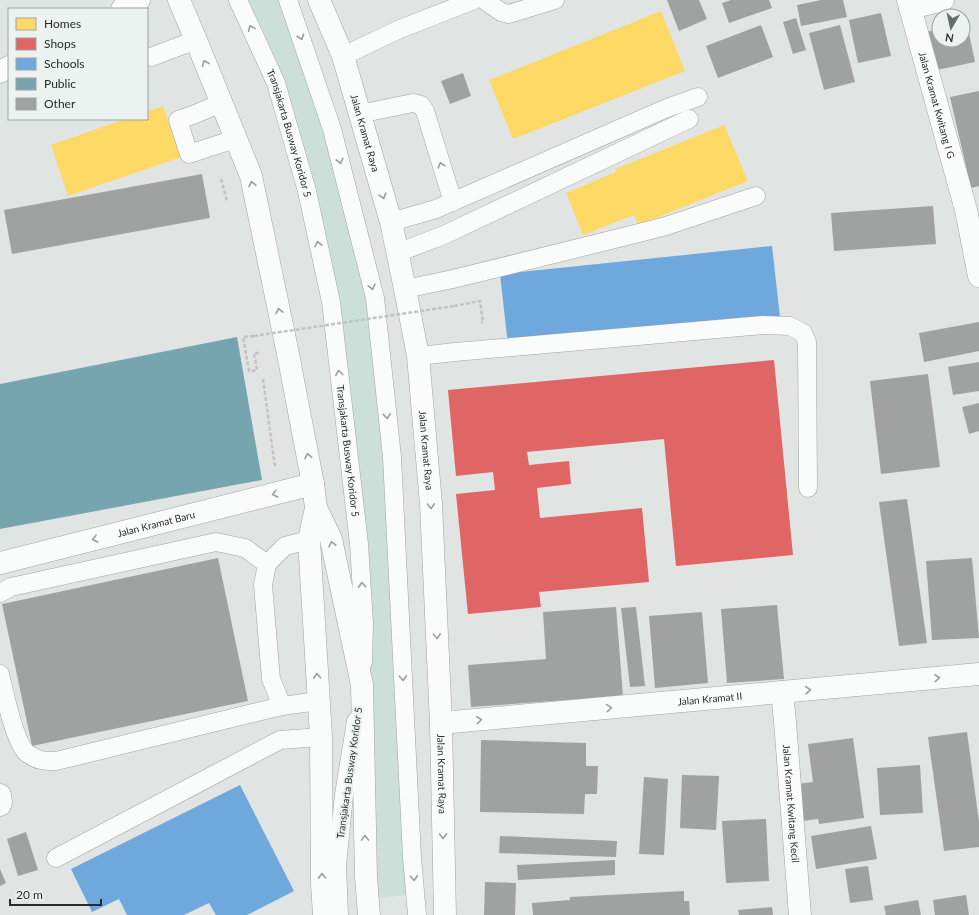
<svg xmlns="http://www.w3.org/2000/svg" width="979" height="915" viewBox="0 0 979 915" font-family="Lato,sans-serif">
  <rect width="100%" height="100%" fill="#e0e4e2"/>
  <path fill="#cce0d9" d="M238,0H286L375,298L415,894L368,899L359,544L307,191Z"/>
  <path fill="#ffd966" d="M661,11L685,71L513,139L489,80Z
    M163,106L181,157L68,196L51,145L125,119H147V112Z
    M724,125L748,181L638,225L634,215L583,235L566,193L616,172L615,169Z"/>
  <path fill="#e06666" d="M774,360L793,555L676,566L664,439L527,452L529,465L569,461L571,484L537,488L540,518L642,508L649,582L539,592L541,607L468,614L456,494L495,490L493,472L456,476L448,390Z"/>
  <path fill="#6fa8dc" d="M772,246L780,317L508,345L500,274Z
    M240,785L294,891L247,915H216L209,903L184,915H127L119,899L92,912L71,869Z"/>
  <path fill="#76a5af" d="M237,337L262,480L0,529V384Z"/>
  <path fill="#a0a2a1" d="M667,0H699L707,19L679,31Z
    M731,0H769L772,8L729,23L722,3Z
    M821,0H843L847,17L801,26L797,5Z
    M881,13L891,56L858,63L849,20Z
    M796,18L806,50L793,54L783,22Z
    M967,24L975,62L932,71L924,32L939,30V40H963V25Z
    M761,25L773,57L718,78L706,46Z
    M840,25L855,82L824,90L809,33Z
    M463,73L471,96L450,104L441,81Z
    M979,91V186L971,188L950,97Z
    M202,174L210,218L12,254L4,210Z
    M933,206L936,244L834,251L831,213Z
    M979,322V351L924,362L919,333Z
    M979,362V391L953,395L948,367Z
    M928,374L940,467L881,474L870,381Z
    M979,403V431L969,434L962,407Z
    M907,499L927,643L899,646L879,502Z
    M218,558L248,701L32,746L2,604Z
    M972,558L979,638L932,640L926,561Z
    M777,605L784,679L727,683L721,609Z
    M616,607L623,696L471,707L468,665L546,659L543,612Z
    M636,607L645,686L630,687L621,608Z
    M702,612L708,683L655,688L649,616Z
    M967,732L979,822V847L944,851L928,737Z
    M853,738L864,818L819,824L818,819L803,821L798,784L813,782L808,744Z
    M481,740L586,743V766H598L597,794H585L584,814L480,812Z
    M920,765L923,813L880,815L877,768Z
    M682,775L719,776L716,830L680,828Z
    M644,777L668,779L664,855L639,854Z
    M766,819L769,881L726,883L722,821Z
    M871,826L877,859L816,869L811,836Z
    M26,832L38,870L18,876L7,839Z
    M500,836L617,841L616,857L499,853Z
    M615,860V875L518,880L517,865Z
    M868,866L873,900L850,903L845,869Z
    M0,869L6,883L0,886Z
    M485,882L516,883L515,915H484Z
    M684,891V901H689L690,915H533L532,903L570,900V897Z
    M966,895L969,915H935L933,900Z
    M918,900L921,915H886L884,906Z
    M772,907L773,915H739L738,910Z"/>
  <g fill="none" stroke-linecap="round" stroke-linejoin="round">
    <g stroke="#a1a4a3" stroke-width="19">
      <g id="lane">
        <path id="s1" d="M238,0L276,83L307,191L331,302L359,544L364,624L363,662"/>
        <path d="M288,0L332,129L375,298L392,457L412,857L417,915"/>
        <path d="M484,0L501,12L509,14L555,0"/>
        <path d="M343,56L400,29L474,0"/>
        <path d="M151,57L196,40"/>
        <path d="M221,103L193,115L178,120L189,154L235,139"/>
        <path d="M359,114L413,103L421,105L425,111L453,202"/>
        <path d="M391,222L436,209L667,108L698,97"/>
        <path d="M397,253L444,235L689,119"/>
        <path d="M405,289L453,279L631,235L666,226L756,196"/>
        <path d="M418,356L455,352L763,325L790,326L803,333L807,342L808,488"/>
        <path d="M0,593L11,587L216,542L245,548L267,564"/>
        <path d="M0,674C4,691 15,744 27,753C37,761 44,761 56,761L282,706L318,701"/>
        <path d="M282,706L271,679L263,585L267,564L285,546L309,540"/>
        <path d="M56,858L280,740L321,737"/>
        <path d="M339,915L337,865L344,795L356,721"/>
      </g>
    </g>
    <g stroke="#a1a4a3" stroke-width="23">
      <g id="street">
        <path id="s2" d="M908,0L966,210L979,276"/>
        <path d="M910,8L943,0"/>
        <path id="s3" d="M0,563L313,484"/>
        <path id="s4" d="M782,692L785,722L800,915"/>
        <path id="s5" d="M441,723L979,674"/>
        <path d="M0,795L1,802L0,805"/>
      </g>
    </g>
    <g stroke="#a1a4a3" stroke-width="23">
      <path id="secondary" d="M122,9L139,0
        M0,72L9,67"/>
    </g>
    <g stroke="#a1a4a3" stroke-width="23">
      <g id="primary">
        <path d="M179,0L196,40L251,176L287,349L313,484L316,508L309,540L321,737L322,884L324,915"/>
        <path id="s6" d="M319,0L343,56L391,222L405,289L418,356L431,504L441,723L445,915"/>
        <path d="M316,508L331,539L362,685L366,877L369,915"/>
      </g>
    </g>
    <path stroke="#c3c4c3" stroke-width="2.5" stroke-dasharray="4 2" stroke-linecap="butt" d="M221,179L227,201
      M454,306L480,301L483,322L481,323
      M254,336L243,337L249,371L257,370L254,353H260
      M263,379L275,467"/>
    <use href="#lane" stroke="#fafbfb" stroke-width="18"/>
    <use href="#street" stroke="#fafbfb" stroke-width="22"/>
    <use href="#secondary" stroke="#fafbfb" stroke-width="22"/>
    <use href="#primary" stroke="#fafbfb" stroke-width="22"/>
    <path stroke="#c3c4c3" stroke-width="2.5" stroke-dasharray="4 2" stroke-linecap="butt" d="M254,336L454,306"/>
  </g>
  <defs><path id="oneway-chevron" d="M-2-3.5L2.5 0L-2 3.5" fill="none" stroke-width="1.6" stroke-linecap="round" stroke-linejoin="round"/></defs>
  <g stroke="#9c9d9d">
    <use href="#oneway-chevron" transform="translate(251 28) rotate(-114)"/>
    <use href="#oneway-chevron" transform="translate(301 37) rotate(71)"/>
    <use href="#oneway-chevron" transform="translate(205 63) rotate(-112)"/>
    <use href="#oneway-chevron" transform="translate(340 161) rotate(76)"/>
    <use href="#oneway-chevron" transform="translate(441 165) rotate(-107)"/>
    <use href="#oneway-chevron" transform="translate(252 184) rotate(-102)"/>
    <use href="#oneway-chevron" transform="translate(383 196) rotate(74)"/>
    <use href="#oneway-chevron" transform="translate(318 244) rotate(-102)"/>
    <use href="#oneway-chevron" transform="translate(372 287) rotate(76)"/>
    <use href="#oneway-chevron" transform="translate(279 311) rotate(-102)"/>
    <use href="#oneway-chevron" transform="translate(339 373) rotate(-97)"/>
    <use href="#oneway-chevron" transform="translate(387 416) rotate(84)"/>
    <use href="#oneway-chevron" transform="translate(308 456) rotate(-101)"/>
    <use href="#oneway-chevron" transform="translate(275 494) rotate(166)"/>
    <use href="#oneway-chevron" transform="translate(431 506) rotate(87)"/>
    <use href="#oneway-chevron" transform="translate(95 539) rotate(166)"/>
    <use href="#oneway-chevron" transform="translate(332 544) rotate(-104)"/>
    <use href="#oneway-chevron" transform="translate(362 585) rotate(-93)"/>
    <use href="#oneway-chevron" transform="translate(437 636) rotate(87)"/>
    <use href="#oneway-chevron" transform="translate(317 676) rotate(-93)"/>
    <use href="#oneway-chevron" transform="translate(403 678) rotate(87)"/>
    <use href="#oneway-chevron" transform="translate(937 678) rotate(-5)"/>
    <use href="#oneway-chevron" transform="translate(808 690) rotate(-5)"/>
    <use href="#oneway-chevron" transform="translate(609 708) rotate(-5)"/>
    <use href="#oneway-chevron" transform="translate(479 720) rotate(-5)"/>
    <use href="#oneway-chevron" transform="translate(443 836) rotate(89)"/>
    <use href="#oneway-chevron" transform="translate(365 838) rotate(-91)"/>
    <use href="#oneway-chevron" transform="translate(322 876) rotate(-91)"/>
    <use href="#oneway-chevron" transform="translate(414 878) rotate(86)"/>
  </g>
  <g text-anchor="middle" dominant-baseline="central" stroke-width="4" stroke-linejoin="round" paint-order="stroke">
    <g font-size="10" fill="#282b2a" stroke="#ecf2f0">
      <text stroke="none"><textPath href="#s2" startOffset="109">Jalan Kramat Kwitang I G</textPath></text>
      <text stroke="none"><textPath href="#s1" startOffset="143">Transjakarta Busway Koridor 5</textPath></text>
      <text stroke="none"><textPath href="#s6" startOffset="141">Jalan Kramat Raya</textPath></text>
      <text stroke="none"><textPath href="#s6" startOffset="465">Jalan Kramat Raya</textPath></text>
      <text stroke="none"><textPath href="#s1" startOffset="467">Transjakarta Busway Koridor 5</textPath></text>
      <text stroke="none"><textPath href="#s3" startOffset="161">Jalan Kramat Baru</textPath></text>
      <text stroke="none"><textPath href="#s5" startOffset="270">Jalan Kramat II</textPath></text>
      <text transform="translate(349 773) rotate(-82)">Transjakarta Busway Koridor 5</text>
      <text stroke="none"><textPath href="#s6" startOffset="789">Jalan Kramat Raya</textPath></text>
      <text stroke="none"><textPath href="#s4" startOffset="112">Jalan Kramat Kwitang Kecil</textPath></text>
    </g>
  </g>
  <rect x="8" y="8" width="140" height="112" fill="#ecf2f0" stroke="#9ea2a1"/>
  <rect x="16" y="18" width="20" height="12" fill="#ffd966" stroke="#9ea2a1"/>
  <text x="44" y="28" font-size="12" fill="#282b2a">Homes</text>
  <rect x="16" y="38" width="20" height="12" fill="#e06666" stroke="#9ea2a1"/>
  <text x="44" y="48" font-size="12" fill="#282b2a">Shops</text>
  <rect x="16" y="58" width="20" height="12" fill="#6fa8dc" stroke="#9ea2a1"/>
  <text x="44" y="68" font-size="12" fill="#282b2a">Schools</text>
  <rect x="16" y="78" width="20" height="12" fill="#76a5af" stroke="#9ea2a1"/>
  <text x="44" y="88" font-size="12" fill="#282b2a">Public</text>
  <rect x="16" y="98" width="20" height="12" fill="#a0a2a1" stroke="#9ea2a1"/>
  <text x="44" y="108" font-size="12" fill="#282b2a">Other</text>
  <g transform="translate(951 28) rotate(189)"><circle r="19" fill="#ecf2f0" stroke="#9ea2a1"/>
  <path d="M0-3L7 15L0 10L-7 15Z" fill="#686c6a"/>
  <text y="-6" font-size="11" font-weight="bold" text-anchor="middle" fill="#282b2a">N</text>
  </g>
  <path d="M10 899v6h91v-6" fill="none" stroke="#282b2a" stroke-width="2"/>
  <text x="16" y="899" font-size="12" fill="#282b2a" stroke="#ecf2f0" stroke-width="3" paint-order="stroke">20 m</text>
</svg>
